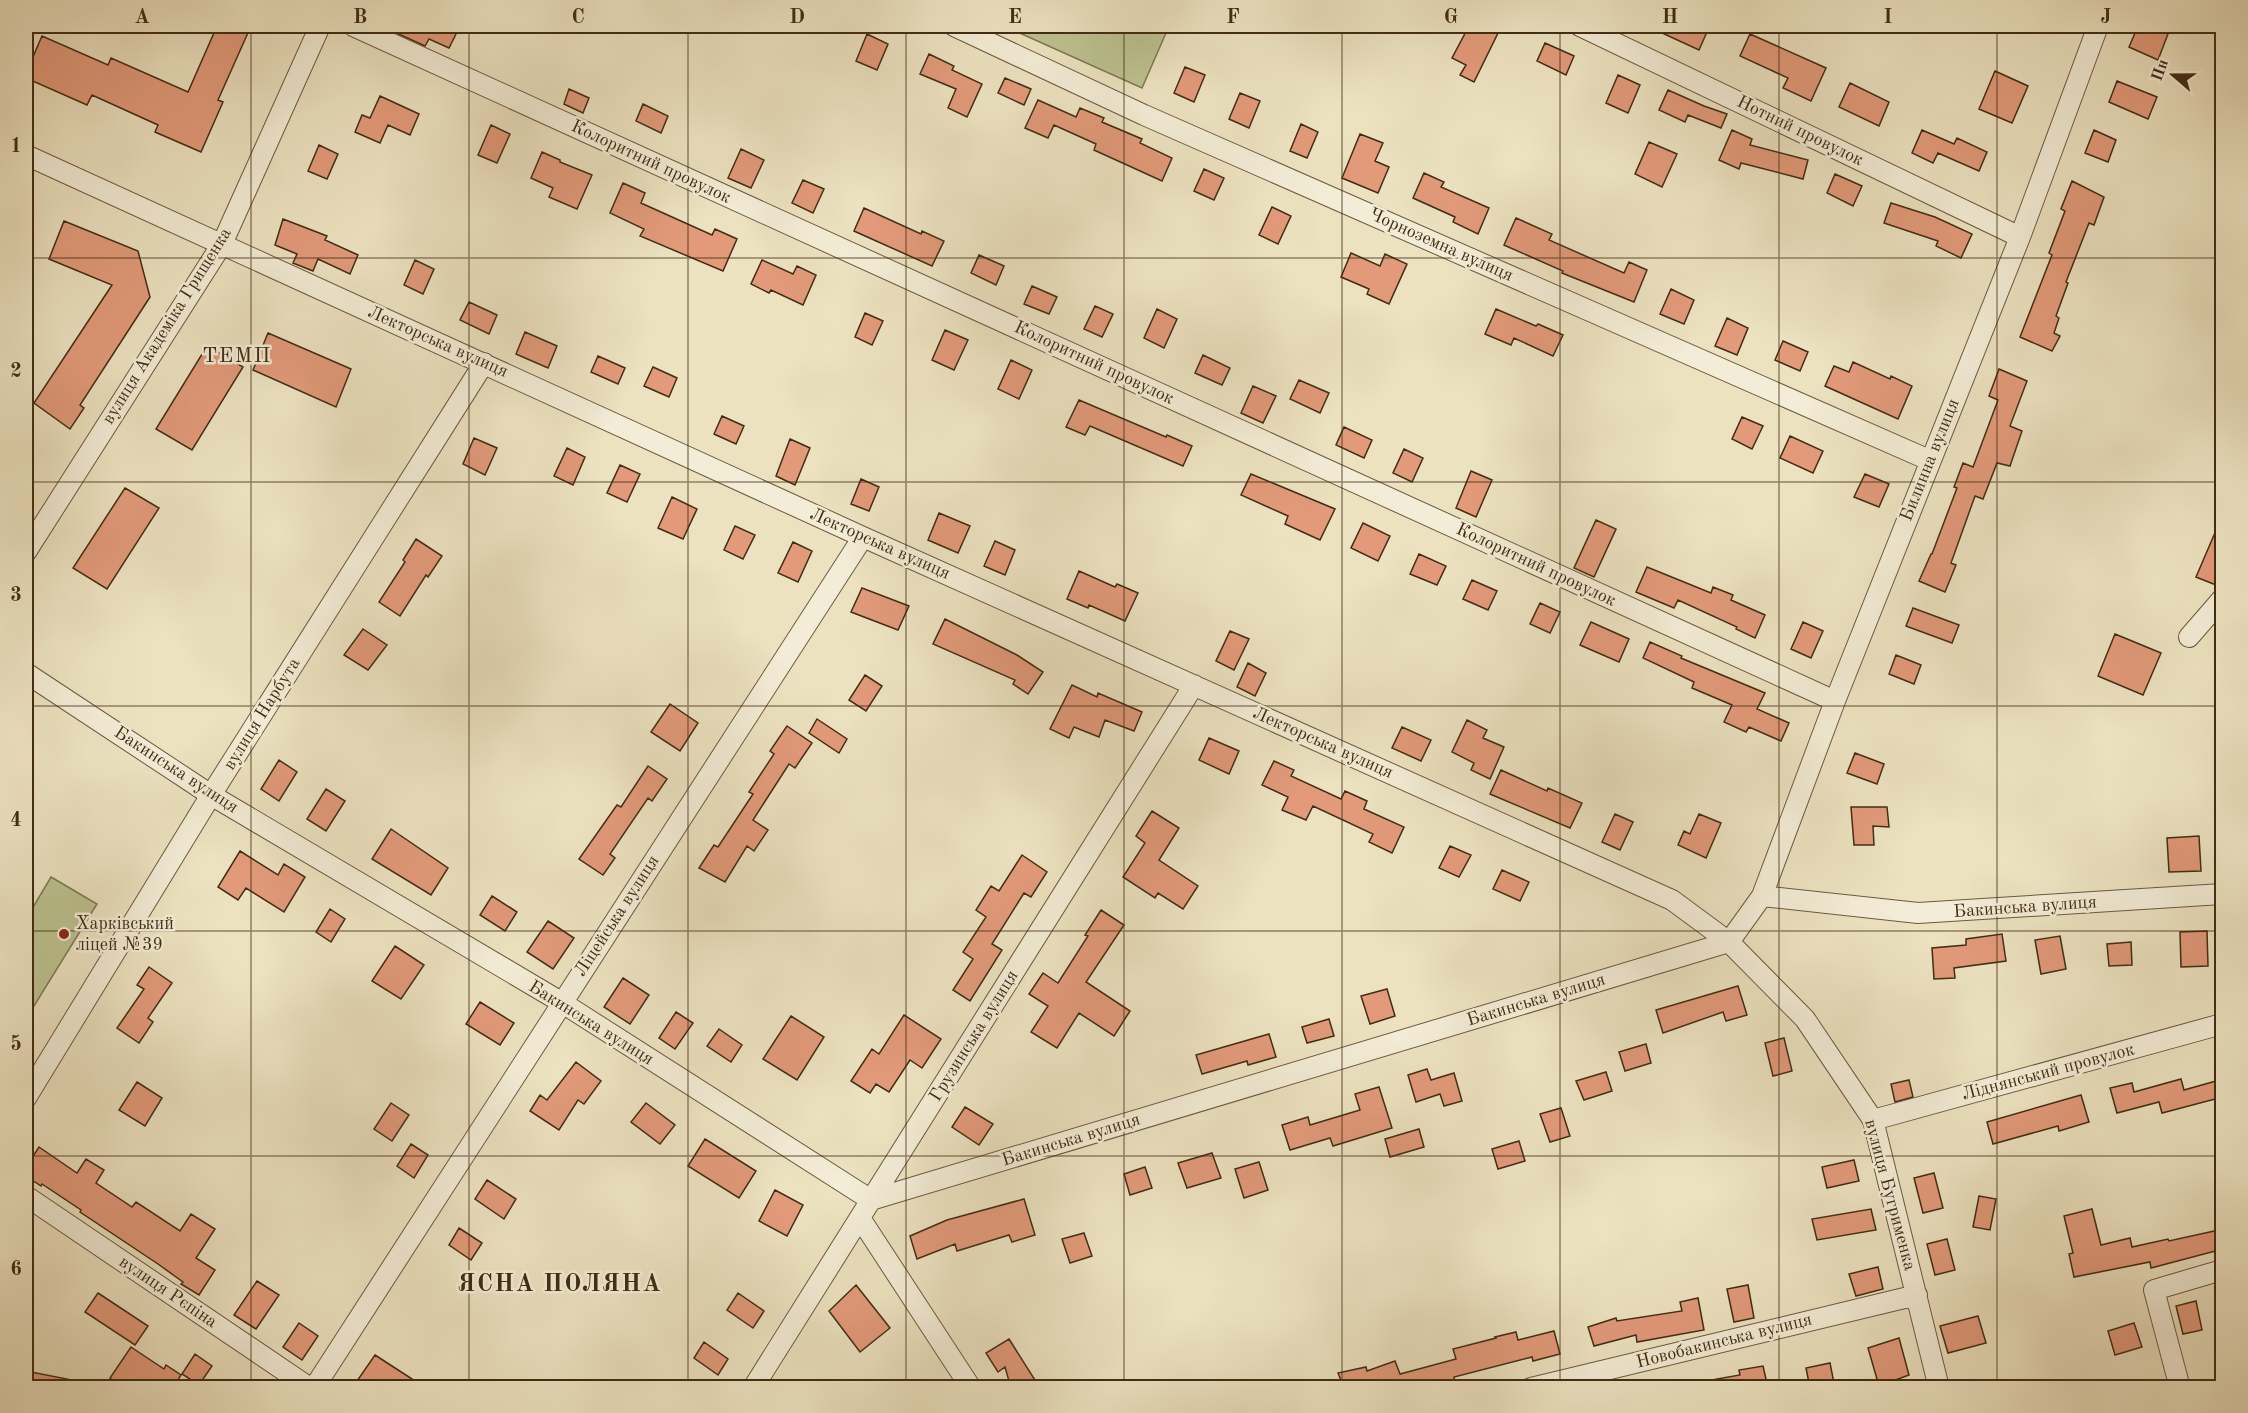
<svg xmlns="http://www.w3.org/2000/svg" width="2248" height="1413" viewBox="0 0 2248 1413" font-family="'Old Standard TT',serif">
  <rect width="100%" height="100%" fill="#ece2c0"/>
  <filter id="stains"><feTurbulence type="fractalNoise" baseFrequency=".00333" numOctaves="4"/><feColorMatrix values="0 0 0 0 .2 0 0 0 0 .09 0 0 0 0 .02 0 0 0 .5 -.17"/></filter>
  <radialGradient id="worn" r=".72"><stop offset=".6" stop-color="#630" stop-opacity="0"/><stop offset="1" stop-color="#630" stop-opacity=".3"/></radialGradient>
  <path fill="#bcc290" stroke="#7e7852" stroke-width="1.5" d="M1004,26H1169L1142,88Z
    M51,877L97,904L34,1006L26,1001V919Z"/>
  <path fill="#e29a7a" stroke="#412d13" stroke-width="1.5" d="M217,26H251L218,100L223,102L201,152L155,132L158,125L92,95L87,105L26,78V73L42,36L108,65L111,58L188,92Z
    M381,26H460L449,48L429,39L425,46Z
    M1469,26H1482L1498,33L1474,82L1460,75L1466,65L1452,58Z
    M1647,26H1693L1707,32L1699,50Z
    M2138,26H2148L2168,34L2158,60L2129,47Z
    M867,34L888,44L877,70L856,61Z
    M1750,34L1826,68L1811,101L1783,88L1788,78L1740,56Z
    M1545,43L1574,56L1566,75L1537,61Z
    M929,54L954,66L952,70L982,84L967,117L948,108L956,89L920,74Z
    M1185,67L1205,75L1194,102L1174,93Z
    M1995,71L2028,86L2012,123L1979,109Z
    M1618,75L1640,85L1628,113L1606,103Z
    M1005,78L1031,89L1024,105L998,93Z
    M2117,81L2157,97L2148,119L2109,102Z
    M1850,83L1889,102L1879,126L1839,107Z
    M569,89L589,98L583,113L564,104Z
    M1668,90L1704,106L1727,114L1721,128L1688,115L1685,122L1659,110Z
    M1240,93L1260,101L1249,128L1229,119Z
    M380,96L419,114L410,135L388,125L380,143L355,132L362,115L370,118Z
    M1038,100L1076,117L1080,108L1104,118L1102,122L1142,139L1140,143L1172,158L1162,181L1094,150L1096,144L1054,125L1048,138L1025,128Z
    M643,104L668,116L661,133L636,121Z
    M1301,124L1318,132L1307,158L1290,151Z
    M491,125L510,134L497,163L478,155Z
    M1732,130L1752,139L1750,145L1808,160L1803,179L1741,163L1739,169L1719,160Z
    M1922,130L1954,144L1957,138L1987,152L1979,171L1938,153L1933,163L1912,153Z
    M2094,130L2116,140L2108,162L2085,153Z
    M1360,134L1383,143L1375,161L1389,167L1378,193L1342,178Z
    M1649,142L1677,154L1662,187L1635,174Z
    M319,145L338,154L327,179L308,171Z
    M741,149L764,160L751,188L728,178Z
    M542,152L560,160V162L592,175L577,209L549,197L553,188L531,178Z
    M1204,169L1224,178L1214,200L1194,191Z
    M1424,173L1444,182L1441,187L1489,208L1478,234L1453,222L1455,217L1413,198Z
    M1835,174L1862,186L1853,206L1827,193Z
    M803,180L824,189L813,213L792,203Z
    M2072,181L2104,197L2094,225L2089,223L2066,282L2068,283L2056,316L2059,318L2054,333L2060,336L2052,351L2020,337L2052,255L2049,253L2065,211L2061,209Z
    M623,183L645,193L641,203L712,235L715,229L737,239L723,271L640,236L644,229L610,213Z
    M1891,203L1935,217L1972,234L1961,258L1936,246L1938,241L1884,223Z
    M1272,207L1291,216L1278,244L1259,235Z
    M864,208L921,234L922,231L944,241L932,266L854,231Z
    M1516,218L1552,234L1549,240L1624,273L1629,262L1647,270L1634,302L1562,273L1563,271L1504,245Z
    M283,219L327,236L325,240L358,255L350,274L318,259L313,271L293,263L297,254L275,245Z
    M64,221L138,251L150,297L80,405L84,408L70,429L34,403L112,285L49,259Z
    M1351,253L1380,266L1385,254L1407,264L1389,304L1367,294L1369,289L1341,277Z
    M979,255L1004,266L996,285L971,273Z
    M415,260L434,269L423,294L404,285Z
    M762,260L793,274L797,266L816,275L803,305L771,290L769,293L751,284Z
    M1032,286L1057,297L1049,314L1024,304Z
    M1671,289L1694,300L1684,324L1660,314Z
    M469,302L497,315L489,334L460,320Z
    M1095,306L1113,314L1102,337L1084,329Z
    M1157,309L1177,319L1164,348L1144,338Z
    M1496,309L1536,326L1538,324L1563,335L1553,356L1514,338L1511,345L1485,334Z
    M865,313L883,321L872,345L855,337Z
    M1727,318L1748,328L1737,355L1715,346Z
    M945,330L968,340L954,370L932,360Z
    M525,332L557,346L548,368L516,354Z
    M268,333L351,369L336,407L253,370Z
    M1783,341L1808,352L1800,371L1775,360Z
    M207,346L243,367L192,450L156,429Z
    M1203,355L1230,368L1222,385L1195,373Z
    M598,356L625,368L618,384L591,372Z
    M1011,360L1032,370L1019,399L998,389Z
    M1853,362L1890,379L1891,376L1912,386L1898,419L1825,386L1834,366L1849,372Z
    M653,367L677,378L669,397L644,386Z
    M1999,369L2027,381L2010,426L2022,431L2010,466L1997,463L1983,499L1975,496L1951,563L1956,565L1945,592L1919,581L1931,554H1932L1957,488L1954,487L1963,463L1973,467L1998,400L1989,396Z
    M1299,380L1329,393L1320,413L1290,399Z
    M1253,386L1276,396L1263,423L1241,413Z
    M1079,400L1166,437L1167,435L1192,446L1183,466L1090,426L1085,435L1066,427Z
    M722,416L744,426L736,444L714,434Z
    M1742,417L1763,426L1752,449L1732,439Z
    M1344,427L1372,440L1364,458L1336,445Z
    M1790,436L1823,451L1813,473L1780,458Z
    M474,438L497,448L485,475L463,464Z
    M790,439L810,448L795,485L776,476Z
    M567,448L585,457L573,485L554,476Z
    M1404,449L1423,458L1412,482L1393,473Z
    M620,465L640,474L627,502L607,493Z
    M1471,471L1492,480L1476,517L1456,508Z
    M1251,474L1335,509L1320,540L1285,524L1288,516L1241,495Z
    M1865,474L1889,484L1879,507L1854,497Z
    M861,479L879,487L869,511L851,504Z
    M125,488L159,508L107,589L73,568Z
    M672,497L697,509L683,539L658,528Z
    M939,513L970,526L958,553L928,540Z
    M2223,514V587H2221L2196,577Z
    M1596,520L1616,529L1594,577L1574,568Z
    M1363,523L1390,536L1378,561L1351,548Z
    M735,526L755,535L743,559L724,550Z
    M416,539L442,556L428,577L426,575L400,616L379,602L405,562L403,560Z
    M995,541L1015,550L1005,575L984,566Z
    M793,542L812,551L798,582L778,573Z
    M1419,554L1446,566L1437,585L1410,574Z
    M1647,567L1711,593L1713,587L1733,595L1731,600L1765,615L1755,638L1736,629L1737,627L1678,600L1674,608L1636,592Z
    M1079,571L1115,587L1117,584L1138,593L1125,621L1089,605L1088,608L1067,599Z
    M1472,580L1497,591L1488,610L1463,599Z
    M862,588L909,606L898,630L851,612Z
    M1540,603L1560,612L1550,633L1530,624Z
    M1913,608L1959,625L1952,643L1906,626Z
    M945,619L1017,655L1043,672L1028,694L1013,684L1015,680L933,644Z
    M1591,622L1629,639L1619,662L1580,645Z
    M1803,622L1823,631L1811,658L1791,649Z
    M363,629L387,645L368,670L344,655Z
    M1230,631L1249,639L1234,670L1216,661Z
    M2115,634L2161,653L2143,695L2098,676Z
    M1650,642L1682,656L1681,658L1765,693L1757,709L1789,723L1781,741L1749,727L1746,732L1724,722L1732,705L1692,688L1694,682L1643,658Z
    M1896,655L1921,665L1914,684L1889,674Z
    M1248,663L1266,673L1255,696L1237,687Z
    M865,675L882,686L866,711L849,700Z
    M1072,685L1097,697L1098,693L1142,712L1134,731L1105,720L1099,737L1074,727L1069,738L1050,729Z
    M670,704L698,723L680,751L651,732Z
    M817,719L847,739L839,753L809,733Z
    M1467,720L1487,730L1483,738L1504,747L1490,779L1471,770L1474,763L1452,752Z
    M787,726L812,743L795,768L789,764L753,820L768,830L754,851L747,846L725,882L699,868L714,845L718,847L753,794L749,792L774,754L770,751Z
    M1402,727L1431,740L1421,761L1392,748Z
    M1209,738L1239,751L1229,774L1199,760Z
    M1855,753L1884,764L1877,784L1847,773Z
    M279,760L297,772L279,801L261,789Z
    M1274,761L1294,770L1291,776L1341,799L1345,791L1367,801L1364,809L1404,827L1392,853L1369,842L1373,834L1313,806L1306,820L1282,810L1288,797L1262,785Z
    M648,766L667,779L652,801L648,798L610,854L615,858L603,875L579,859L617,805L621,807Z
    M1501,770L1547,791L1548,788L1582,803L1570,828L1490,794Z
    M326,789L345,801L326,831L307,819Z
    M1851,807H1887L1889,827L1873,826L1874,845H1854Z
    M1152,811L1179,828L1159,860L1198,886L1183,909L1158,893L1155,898L1123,877L1145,843L1136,836Z
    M1615,814L1633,822L1620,850L1602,842Z
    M1699,814L1721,823L1706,858L1678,845L1684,831L1690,834Z
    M391,829L448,868L431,895L372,859Z
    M2199,836L2201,871L2169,872L2167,838Z
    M1450,846L1471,855L1459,877L1439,868Z
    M240,851L278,875L284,864L305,877L284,912L246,888L238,900L218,887Z
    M1022,855L1047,872L1031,897L1024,893L992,944L1002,950L970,1001L953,990L973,959L963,952L986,917L976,910L991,886L999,891Z
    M1502,870L1529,882L1520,901L1493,889Z
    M492,896L517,912L505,931L480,915Z
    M330,909L345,919L331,942L316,932Z
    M1101,910L1124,925L1086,982L1130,1011L1114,1036L1079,1013L1057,1048L1031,1032L1048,1006L1029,994L1043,973L1058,983L1088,936L1085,935Z
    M548,921L574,938L553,969L527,952Z
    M2207,931L2208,966L2181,967L2180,932Z
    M2002,934L2006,961L1954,968L1955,978L1934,979L1932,948L1966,945V939Z
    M2060,936L2066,969L2041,974L2035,940Z
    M2131,942L2132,965L2109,966L2107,944Z
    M395,946L424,965L401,999L372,981Z
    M149,967L172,983L148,1018L153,1022L139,1043L117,1028L144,989L137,985Z
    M623,978L649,995L630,1024L604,1007Z
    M1738,986L1747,1015L1726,1021L1723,1012L1663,1033L1656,1010Z
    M1387,989L1395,1016L1370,1024L1361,996Z
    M480,1002L514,1023L500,1045L466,1024Z
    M676,1012L693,1023L675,1049L659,1038Z
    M904,1015L941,1039L922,1068L910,1060L889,1092L876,1084L870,1093L851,1081L872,1049L879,1054Z
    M791,1016L824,1037L797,1080L763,1059Z
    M1329,1019L1334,1036L1307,1043L1302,1027Z
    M719,1029L742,1045L731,1062L707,1046Z
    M1269,1034L1276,1057L1248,1065L1247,1061L1202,1074L1196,1055Z
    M1784,1038L1792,1071L1773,1076L1765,1043Z
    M1646,1044L1651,1063L1625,1071L1619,1052Z
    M576,1062L601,1081L584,1104L578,1100L559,1130L530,1111L540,1095L547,1100Z
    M1427,1069L1431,1080L1454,1073L1462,1101L1444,1106L1440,1094L1416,1102L1408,1075Z
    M1606,1072L1612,1091L1584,1100L1576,1081Z
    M2181,1079L2184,1090L2223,1079V1097L2162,1113L2159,1102L2117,1113L2110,1088L2132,1083L2134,1092Z
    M1909,1080L1913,1097L1895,1102L1891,1084Z
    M137,1082L162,1098L145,1126L119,1110Z
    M1379,1087L1392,1128L1333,1146L1330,1138L1290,1150L1282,1125L1308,1117L1310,1125L1360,1110L1355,1094Z
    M2081,1095L2089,1122L2059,1131L2058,1126L1993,1144L1987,1122Z
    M391,1103L409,1115L392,1141L374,1129Z
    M646,1103L675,1125L660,1144L631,1122Z
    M965,1107L993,1124L979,1145L952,1127Z
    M1561,1108L1570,1136L1550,1142L1540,1114Z
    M1419,1129L1424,1147L1390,1157L1385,1139Z
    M705,1139L756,1171L739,1198L688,1166Z
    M1519,1141L1525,1161L1498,1169L1492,1149Z
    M411,1144L428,1155L414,1178L397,1166Z
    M39,1147L77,1173L86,1159L104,1170L96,1183L132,1207L136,1202L180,1231L191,1214L215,1229L196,1258L215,1270L199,1295L181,1284L183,1282L158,1264L80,1212L81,1210L42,1184L41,1186L26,1176V1167Z
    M1212,1153L1221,1178L1187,1188L1178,1163Z
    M1854,1160L1859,1181L1827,1188L1822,1167Z
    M1259,1162L1268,1190L1244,1198L1235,1169Z
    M1145,1167L1152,1188L1130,1195L1124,1174Z
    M1934,1173L1943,1208L1923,1213L1914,1178Z
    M487,1180L516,1199L504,1219L475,1199Z
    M775,1190L803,1205L787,1236L759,1221Z
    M1979,1196L1996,1199L1990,1230L1973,1227Z
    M1024,1199L1035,1235L1012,1242L1009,1235L957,1251L955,1244L917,1259L910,1236L947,1220Z
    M1871,1209L1876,1230L1817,1240L1812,1219Z
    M2092,1209L2101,1245L2130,1238L2132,1247L2168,1239L2169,1241L2219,1230L2223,1249L2151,1268L2150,1262L2074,1277L2069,1254L2073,1253L2064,1216Z
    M459,1228L482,1243L471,1260L449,1245Z
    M1084,1233L1092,1256L1070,1263L1062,1239Z
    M1947,1239L1955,1270L1935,1275L1927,1244Z
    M1878,1267L1883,1289L1856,1296L1849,1274Z
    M257,1281L279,1295L256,1329L234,1315Z
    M856,1285L890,1328L860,1352L829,1311Z
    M1748,1285L1754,1318L1734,1322L1727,1289Z
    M98,1293L148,1326L135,1345L85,1312Z
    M738,1293L764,1311L753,1328L727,1310Z
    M1698,1298L1704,1330L1637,1342L1636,1335L1594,1346L1588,1327L1616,1318L1617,1321L1682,1311L1680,1302Z
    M2196,1301L2202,1330L2183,1334L2176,1306Z
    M1978,1316L1986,1343L1948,1353L1940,1326Z
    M299,1323L318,1336L302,1360L283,1347Z
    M2134,1323L2142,1347L2115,1355L2108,1331Z
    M1554,1331L1560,1354L1533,1361L1532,1357L1454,1377L1455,1383L1438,1388H1344L1338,1373L1366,1367L1367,1371L1395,1361L1400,1374L1456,1359L1453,1349L1496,1338L1495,1337L1516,1332L1518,1340Z
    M1899,1338L1909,1375L1879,1386L1868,1348Z
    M1009,1339L1040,1388H1011L1005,1367L998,1372L986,1353Z
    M704,1342L728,1359L718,1375L694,1358Z
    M131,1347L164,1369L166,1365L181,1375L173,1388H125L110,1378Z
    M195,1354L212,1366L199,1385L182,1374Z
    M375,1355L426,1388H368L357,1381Z
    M1830,1363L1835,1388H1810L1806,1368Z
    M1763,1366L1768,1388H1712L1711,1380L1740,1375L1739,1370Z
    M26,1371L72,1380L71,1388H26Z"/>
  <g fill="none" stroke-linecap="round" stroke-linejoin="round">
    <g stroke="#6c5a3e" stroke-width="22">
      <path id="street" d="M353,26L1835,701
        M954,26L1144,115L1929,460
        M1580,26L2020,237
        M26,155L863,537L1672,900L1729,942L1805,1019L1873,1120L1939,1388
        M26,552L222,244L320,26
        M2189,637L2222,599
        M26,673L211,795L561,1002L871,1200L1729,942L1762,896L1918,913L2222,894
        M1762,896L1835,701L2020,237L2098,26
        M26,1098L211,795L484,363
        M1873,1120L2222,1024
        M26,1196L310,1388
        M860,1218L971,1388
        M314,1388L863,537
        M753,1388L1194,685
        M1531,1388L1917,1295
        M2180,1388L2154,1290L2222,1270"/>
    </g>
    <use href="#street" stroke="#f3ecd6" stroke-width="20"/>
  </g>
  <path fill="none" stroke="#412d13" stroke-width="1.5" stroke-opacity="0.55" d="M251,26V1388M469,26V1388M688,26V1388M906,26V1388M1124,26V1388M1342,26V1388M1560,26V1388M1779,26V1388M1997,26V1388M26,258H2222M26,482H2222M26,706H2222M26,931H2222M26,1156H2222"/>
  <circle fill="#8f2418" stroke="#f3ecd6" stroke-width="2" cx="64" cy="934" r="6"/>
  <g text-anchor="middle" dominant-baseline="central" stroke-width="5" stroke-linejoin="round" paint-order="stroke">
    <g font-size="18" fill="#412d13" stroke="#f3ecd6">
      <text transform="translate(1800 131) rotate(26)">Нотний провулок</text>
      <text transform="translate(651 162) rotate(25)">Колоритний провулок</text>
      <text transform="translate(1441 245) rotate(24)">Чорноземна вулиця</text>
      <text transform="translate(167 326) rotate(-58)">вулиця Академіка Грищенка</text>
      <text transform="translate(438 342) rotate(24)">Лекторська вулиця</text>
      <text transform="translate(1094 363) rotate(25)">Колоритний провулок</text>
      <text transform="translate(1930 460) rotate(-68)">Билинна вулиця</text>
      <text transform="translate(880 544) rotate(24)">Лекторська вулиця</text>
      <text transform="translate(1536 565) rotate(25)">Колоритний провулок</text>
      <text transform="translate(262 714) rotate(-58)">вулиця Нарбута</text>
      <text transform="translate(1323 743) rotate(24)">Лекторська вулиця</text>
      <text transform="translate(176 770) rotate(33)">Бакинська вулиця</text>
      <text transform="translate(2025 907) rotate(-4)">Бакинська вулиця</text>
      <text transform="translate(617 916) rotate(-57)">Ліцейська вулиця</text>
      <text transform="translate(1536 1000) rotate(-17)">Бакинська вулиця</text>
      <text transform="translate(591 1023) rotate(32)">Бакинська вулиця</text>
      <text transform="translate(974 1036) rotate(-58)">Грузинська вулиця</text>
      <text transform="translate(2048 1072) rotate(-15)">Ліднянський провулок</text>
      <text transform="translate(1071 1140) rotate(-17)">Бакинська вулиця</text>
      <text transform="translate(1890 1195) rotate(75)">вулиця Бугрименка</text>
      <text transform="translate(168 1292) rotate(34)">вулиця Рєпіна</text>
      <text transform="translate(1724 1341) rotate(-14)">Новобакинська вулиця</text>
    </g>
    <g font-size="18" fill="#412d13" stroke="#f3ecd6" text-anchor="start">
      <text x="76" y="924">Харківський<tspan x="76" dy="21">ліцей №39</tspan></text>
    </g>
    <g font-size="21" letter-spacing="1.5" fill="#412d13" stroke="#f3ecd6">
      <text x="237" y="356">ТЕМП</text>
    </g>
    <g font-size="24" font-weight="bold" letter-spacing="1.5" fill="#412d13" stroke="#f3ecd6">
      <text x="560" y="1285">ЯСНА ПОЛЯНА</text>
    </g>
  </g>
  <rect width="2248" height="1413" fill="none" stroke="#ece2c0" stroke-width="66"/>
  <g transform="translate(2173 75) rotate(290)" stroke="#f3ecd6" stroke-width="4.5" paint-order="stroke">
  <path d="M0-4.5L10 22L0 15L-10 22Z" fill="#412d13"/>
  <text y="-9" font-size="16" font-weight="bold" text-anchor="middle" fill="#412d13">Пн</text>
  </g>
  <rect x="33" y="33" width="2182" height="1347" fill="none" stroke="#412d13" stroke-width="2"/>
  <g font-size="20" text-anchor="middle" font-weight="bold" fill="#412d13">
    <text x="142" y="23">A</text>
    <text x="360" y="23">B</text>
    <text x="578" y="23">C</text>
    <text x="797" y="23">D</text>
    <text x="1015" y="23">E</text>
    <text x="1233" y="23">F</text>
    <text x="1451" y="23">G</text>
    <text x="1670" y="23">H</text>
    <text x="1888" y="23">I</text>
    <text x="2106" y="23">J</text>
    <text x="16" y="152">1</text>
    <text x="16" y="377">2</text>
    <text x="16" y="601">3</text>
    <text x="16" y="826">4</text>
    <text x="16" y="1050">5</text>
    <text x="16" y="1275">6</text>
  </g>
  <rect width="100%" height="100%" filter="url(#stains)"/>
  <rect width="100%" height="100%" fill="url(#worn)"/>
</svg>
